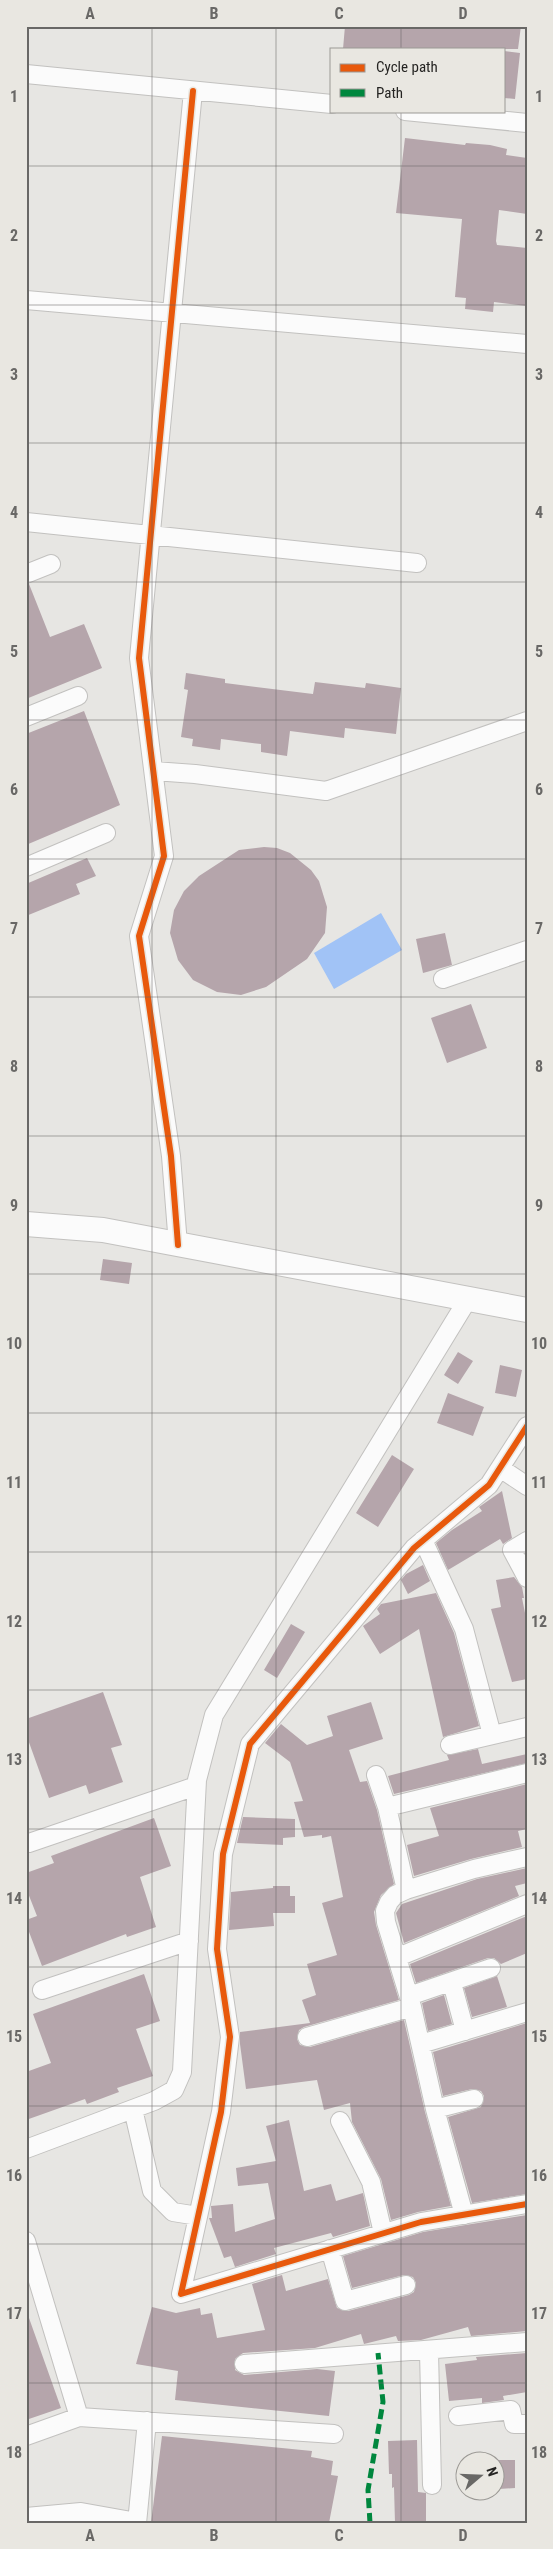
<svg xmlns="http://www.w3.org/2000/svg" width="553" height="2549" viewBox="0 0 553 2549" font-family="'Roboto Condensed',sans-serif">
  <rect width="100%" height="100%" fill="#e7e6e3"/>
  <path fill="#a1c3f6" d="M381,913L402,950L334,989L314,953Z"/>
  <path fill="#b5a5ab" d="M345,26H521L518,49H343Z
    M504,51L520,53L515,99L504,98Z
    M405,138L465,145L466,143L490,145L507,149L506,155L527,158V214L499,210L496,241L497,245L527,248V306L494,302L493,312L465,309L466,298L455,297L462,219L396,213Z
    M26,584H29L50,637L84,624L102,668L26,699Z
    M186,673L225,679V683L313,694L315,682L365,688L366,683L401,688L396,734L345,728L344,738L290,731L287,756L261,752V744L221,739L220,750L192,746L193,739L181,737L188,690L184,689Z
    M84,711L120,805L26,845V734Z
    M264,847L277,848L290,853L311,870L319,881L327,907L325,933L307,959L266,987L241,995L217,992L193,980L178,960L170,933L174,910L184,891L199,876L239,850Z
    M87,858L96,876L76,884L80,894L26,916V884Z
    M445,933L452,965L423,973L416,939Z
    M471,1004L487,1048L447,1063L431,1018Z
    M103,1259L132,1263L129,1284L100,1280Z
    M458,1352L473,1361L458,1384L444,1375Z
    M500,1365L522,1370L516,1397L495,1393Z
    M448,1393L484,1407L473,1436L437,1423Z
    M392,1455L414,1469L378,1527L356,1513Z
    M502,1491L512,1538L503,1544L500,1539L448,1570L436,1543L452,1530L482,1511L479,1507Z
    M423,1565L430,1581L408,1594L401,1580L406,1574Z
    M514,1577L522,1587L524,1598H522L527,1623V1679L512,1682L491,1609L501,1607L496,1580Z
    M436,1593L454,1633L479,1726L443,1737L419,1629L380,1654L363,1626L380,1614L377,1609L381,1604Z
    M291,1624L305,1632L277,1678L264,1670Z
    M103,1692L122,1745L111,1748L123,1782L89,1794L86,1785L49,1798L26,1734V1719Z
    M371,1702L383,1739L349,1750L360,1782L367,1781L377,1810L394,1884L381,1895L374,1912L376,1925L399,2000L304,2027L299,2030L297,2039L300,2045L310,2047L404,2020L425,2112L451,2206L418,2212L391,2220L381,2179L352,2122L350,2103L324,2110L317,2080L246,2089L240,2044V2032L310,2023L302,2000L316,1995L307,1964L337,1955L322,1903L343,1897L331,1836L322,1838V1835L304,1837L294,1802L303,1801L290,1762L265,1743L281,1724L307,1745L333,1736L327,1716Z
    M478,1749L482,1764L527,1754V1763L394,1794L388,1776L449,1760L447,1755Z
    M527,1784V1829L518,1831L522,1847L471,1859L414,1876L407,1845L439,1836L430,1808Z
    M243,1817L295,1819V1837L283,1838V1845L237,1843Z
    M154,1818L171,1866L140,1877L156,1927L127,1937L126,1934L42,1966L26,1924V1920L37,1916L26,1888V1873L54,1863L51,1856Z
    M527,1868V1883L515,1886L519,1896L404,1943L396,1913L402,1904L477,1879Z
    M273,1886H290V1896H295V1913H273L274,1926L229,1930L231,1892L273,1888Z
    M527,1916V1953L501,1964L494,1958H488L416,1983L410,1964Z
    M144,1974L160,2021L136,2029L153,2076L117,2088L119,2092L87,2104L85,2099L26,2120V2072L51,2063L33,2014Z
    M497,1976L507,2007L472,2017L464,1988Z
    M444,1995L452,2024L428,2031L422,2003Z
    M527,2023V2194L472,2203L448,2117L481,2107L484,2096L481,2091L472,2089L443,2096L433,2052Z
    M289,2120L304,2191L331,2184L336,2201L363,2193L370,2226L333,2237L331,2233L274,2248L276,2254L235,2267L231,2256L224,2258L209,2218H212L211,2206L233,2204L235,2232L275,2219L268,2183L238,2186L236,2168L276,2161L266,2126Z
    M527,2215V2331L471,2336L468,2327L421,2340L398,2341L396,2336L364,2344L361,2334L315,2348L243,2353L235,2359V2370L244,2375L317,2369L335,2371L329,2416L175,2400L178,2371L136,2364L152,2307L176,2313L200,2308L201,2315L212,2313L217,2338L265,2330L252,2284L282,2275L286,2291L328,2279L337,2308L348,2311L409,2295L414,2292L416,2283L413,2277L404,2275L352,2288L343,2256L423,2232Z
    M29,2318L61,2408L26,2420V2319Z
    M527,2353V2392L503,2396L504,2400L482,2403V2398L449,2401L445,2364L477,2360L476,2357Z
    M162,2436L312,2451L311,2457L333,2461L331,2475L338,2476L329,2523H151Z
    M417,2440L418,2492L426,2493V2523H395L394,2487L392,2488V2474H389L388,2441Z
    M498,2460H515V2488L499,2489Z"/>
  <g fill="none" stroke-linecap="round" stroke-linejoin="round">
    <g stroke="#c2c1bf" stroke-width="20">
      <path id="minor" d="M26,74L332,104
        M405,111L527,123
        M26,300L527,344
        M26,522L417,563
        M26,574L51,564
        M26,717L78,696
        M154,771L195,774L326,791L527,721
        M26,867L106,833
        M443,979L527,950
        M178,1245L171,1156L139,936L164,856L139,658L193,91
        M527,1426L489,1485L414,1548L250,1744L223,1854L217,1949L230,2037L221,2112L181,2294L421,2222L527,2204
        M500,1468L527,1486
        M423,1540L464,1629L492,1735
        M527,1541L512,1550L527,1578
        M450,1745L527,1727
        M376,1775L387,1807L406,1890
        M387,1807L527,1773
        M29,1843L196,1786
        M398,1957L527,1904
        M452,1983L465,2031
        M42,1990L189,1941
        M409,1996L491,1968
        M307,2037L412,2007
        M421,2044L527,2012
        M133,2109L152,2191L173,2212L198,2216
        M435,2109L474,2099
        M340,2121L371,2182L383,2233
        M26,2149L154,2101L174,2090L182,2072L197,1780L214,1715L468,1299
        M464,2215L435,2109L412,2007L386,1922L385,1911L389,1902L395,1895L406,1890L474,1869L527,1857
        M26,2241L79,2417L26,2436
        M330,2249L345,2301L406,2285
        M429,2351L432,2485
        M244,2364L527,2342
        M458,2416L511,2410L514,2424H527
        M79,2417L334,2434
        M26,2517L81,2512L137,2522
        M137,2523L147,2421"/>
    </g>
    <g stroke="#c2c1bf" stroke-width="26">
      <path id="secondary" d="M26,1224L103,1230L527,1310"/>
    </g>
    <use href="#minor" stroke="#fbfbfb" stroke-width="18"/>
    <use href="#secondary" stroke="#fbfbfb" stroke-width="24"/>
    <path stroke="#00873e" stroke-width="5" stroke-dasharray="10 5" stroke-linecap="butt" d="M370,2523L368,2490L383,2402L378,2353"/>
    <g stroke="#e9e7e1" stroke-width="9">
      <path id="cycleway" d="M178,1245L171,1156L139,936L164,856L139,658L193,91
        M527,1426L489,1485L414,1548L250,1744L223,1854L217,1949L230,2037L221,2112L181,2294L421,2222L527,2204"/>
    </g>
    <use href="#cycleway" stroke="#e8590c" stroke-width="6"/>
  </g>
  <path fill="none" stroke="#696866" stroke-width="1" stroke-opacity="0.55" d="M152,26V2523M276,26V2523M401,26V49M401,111V2523M26,166H527M26,305H527M26,443H527M26,582H527M26,720H527M26,859H527M26,997H527M26,1136H527M26,1274H527M26,1413H527M26,1552H527M26,1690H527M26,1829H527M26,1967H527M26,2106H527M26,2244H527M26,2383H527"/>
  <rect width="553" height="2549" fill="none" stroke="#e9e7e1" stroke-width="55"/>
  <rect x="330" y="48" width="175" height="65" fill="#e9e7e1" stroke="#9b9995"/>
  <rect x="340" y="64" width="25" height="8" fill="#e8590c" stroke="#9b9995"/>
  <text x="376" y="72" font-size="15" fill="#252422">Cycle path</text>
  <rect x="340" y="89" width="25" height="8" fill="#00873e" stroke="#9b9995"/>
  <text x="376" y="98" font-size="15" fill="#252422">Path</text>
  <g transform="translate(480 2476) rotate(71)"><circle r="24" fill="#e9e7e1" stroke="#9b9995"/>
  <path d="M0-4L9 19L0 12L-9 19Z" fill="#696866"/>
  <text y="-8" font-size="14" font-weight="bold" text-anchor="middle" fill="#252422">N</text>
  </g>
  <rect x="28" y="28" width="498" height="2494" fill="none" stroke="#696866" stroke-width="2"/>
  <g font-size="16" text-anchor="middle" font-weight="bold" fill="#696866">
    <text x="90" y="19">A</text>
    <text x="214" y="19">B</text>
    <text x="339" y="19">C</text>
    <text x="463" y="19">D</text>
    <text x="14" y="102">1</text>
    <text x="539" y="102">1</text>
    <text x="14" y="241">2</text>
    <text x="539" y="241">2</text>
    <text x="14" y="380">3</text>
    <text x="539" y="380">3</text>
    <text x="14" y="518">4</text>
    <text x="539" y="518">4</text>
    <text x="14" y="657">5</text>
    <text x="539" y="657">5</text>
    <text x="14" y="795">6</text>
    <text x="539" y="795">6</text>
    <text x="14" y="934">7</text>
    <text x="539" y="934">7</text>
    <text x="14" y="1072">8</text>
    <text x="539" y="1072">8</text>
    <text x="14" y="1211">9</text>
    <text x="539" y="1211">9</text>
    <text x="14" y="1349">10</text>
    <text x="539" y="1349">10</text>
    <text x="14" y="1488">11</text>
    <text x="539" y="1488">11</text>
    <text x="14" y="1627">12</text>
    <text x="539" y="1627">12</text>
    <text x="14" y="1765">13</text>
    <text x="539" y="1765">13</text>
    <text x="14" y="1904">14</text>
    <text x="539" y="1904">14</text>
    <text x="14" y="2042">15</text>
    <text x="539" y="2042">15</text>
    <text x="14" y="2181">16</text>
    <text x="539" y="2181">16</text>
    <text x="14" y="2319">17</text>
    <text x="539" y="2319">17</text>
    <text x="14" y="2458">18</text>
    <text x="539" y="2458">18</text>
    <text x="90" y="2541">A</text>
    <text x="214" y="2541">B</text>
    <text x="339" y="2541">C</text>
    <text x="463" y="2541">D</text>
  </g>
</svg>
